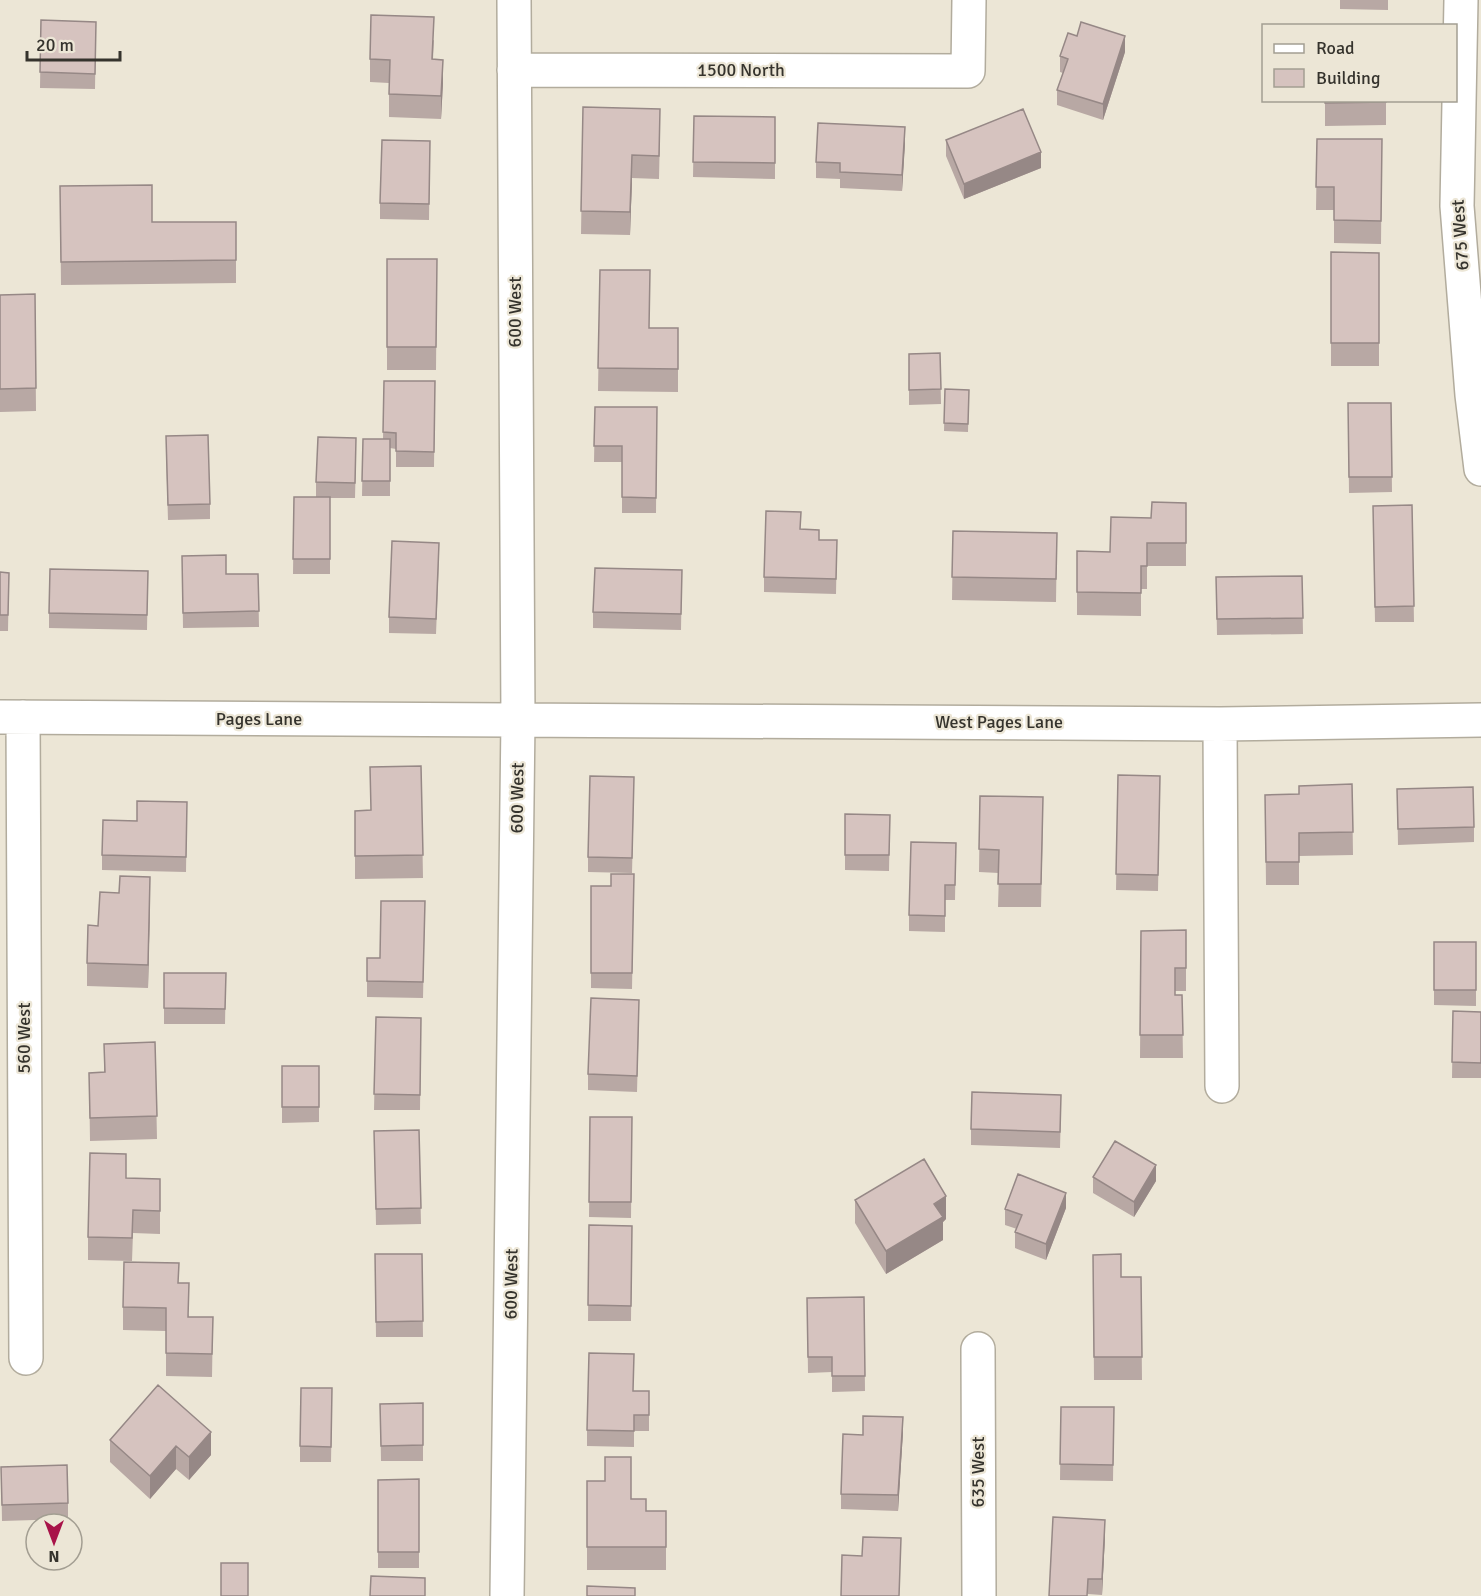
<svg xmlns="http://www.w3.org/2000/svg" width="1481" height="1596" viewBox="0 0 1481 1596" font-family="Signika,sans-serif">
  <rect width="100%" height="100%" fill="#ece6d6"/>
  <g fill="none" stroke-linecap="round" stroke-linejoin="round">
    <g stroke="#b2ac9d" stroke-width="36">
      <path id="minor" d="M1461,0L1457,206L1472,395L1481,469
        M514,70L968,71L969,0
        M0,717L1220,724L1481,720
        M23,717L26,1358
        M1220,724L1222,1086
        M978,1349L979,1596
        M507,1596L518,720L514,0"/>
    </g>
    <use href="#minor" stroke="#fff" stroke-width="33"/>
  </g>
  <path fill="#b8a8a4" d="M1340,0H1388V10L1340,9Z
    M41,20L96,22L95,89L40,88Z
    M434,40L433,59L443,83L441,119L389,117V83L370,82V59Z
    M1125,52L1103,120L1057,105V90L1063,73L1060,72V56Z
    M1325,100H1386V125L1325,126Z
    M583,107L660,132L659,179L632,178L630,235L581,234Z
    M694,116L775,117V179L693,177Z
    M1317,139H1382L1381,244L1334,243V210H1316Z
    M946,140L1041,168L964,199L946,156Z
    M430,141L429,220L380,219V203Z
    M905,143L902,191L840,188V179L816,178V162Z
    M60,186L152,222H236V283L61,285Z
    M1331,252L1379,253V366H1331Z
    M387,259H437L436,370H387Z
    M600,270L650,328H678V392L598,391Z
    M35,294L36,411L0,412V295Z
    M940,353L941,404L909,405V354Z
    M384,381H435L434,467H396V449L390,448V496H362L363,439H383Z
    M945,389L969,390L968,432L944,431Z
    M1348,403H1391L1392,492L1349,493Z
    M595,407H657L656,513H622V462H594Z
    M166,452L210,504V519L168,520Z
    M356,454L355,498H330V574H293L294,497H316V482Z
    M1186,503V566H1147V589H1141V616L1077,615V551L1110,552L1151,518Z
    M1412,505L1414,622H1375L1373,506Z
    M801,529L819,540H837L836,594L764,592V577Z
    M953,531L1057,533L1056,602L952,600Z
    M182,556L226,574H258L259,627L183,628Z
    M439,558L436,634L389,633V617Z
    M682,570L681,630L593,628V612Z
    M148,571L147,630L49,628V613Z
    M0,572L9,573L8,631H0Z
    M1302,576L1303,634L1217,635L1216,577Z
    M421,766L423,878L355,879V811L370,810Z
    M1118,775L1160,776L1158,891L1116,890Z
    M1352,784L1353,855L1299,856V885H1266L1265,795L1299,794Z
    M1397,789L1474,827V842L1398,845Z
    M634,793L632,873L588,872V857Z
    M980,796L1043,820L1041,907H998L999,873L979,872Z
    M187,802L186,872L102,870V855L137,821Z
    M845,814L890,815L889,871L845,870Z
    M956,843L955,900H945V932L909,931V915Z
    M634,874L632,989L591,988V886H611Z
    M150,900L148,988L87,986V963L98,926Z
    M425,901L423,998L367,997V958H380Z
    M1186,930V991H1175V995H1182L1183,1058H1140L1141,931Z
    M1434,942H1476V1006L1434,1005Z
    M164,973H226L225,1024H164Z
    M1453,1011L1481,1012V1078H1452Z
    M639,1016L637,1092L588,1090V1074Z
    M376,1017L421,1018L420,1110H374Z
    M155,1042L157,1139L90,1141L89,1073L104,1072V1044Z
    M282,1066H319V1122L282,1123Z
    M1061,1110L1060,1148L971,1145V1129Z
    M590,1117H632L631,1218L589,1217Z
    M419,1130L421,1224L376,1225L374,1131Z
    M1093,1177L1156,1181L1134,1217L1093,1193Z
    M126,1178L160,1179V1234L133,1233L132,1261L88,1260V1237Z
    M855,1200L946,1219L943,1222V1240L886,1274L855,1223Z
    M1066,1208L1046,1260L1015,1248V1232L1017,1229L1005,1225V1209Z
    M589,1225L632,1226L631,1321H588Z
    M375,1254H422L423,1337H376Z
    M1093,1255L1121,1277H1141L1142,1380H1094Z
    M179,1283L189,1317H213L212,1377L166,1376V1331L123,1330V1307Z
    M864,1297L865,1391L832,1392V1372L808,1373L807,1298Z
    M158,1385L211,1455L189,1480L176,1469L150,1499L110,1462V1440Z
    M634,1391H649V1431H634V1447L587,1446V1430Z
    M423,1403V1461H381L380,1404Z
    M332,1404L331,1462H300V1446Z
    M1061,1407H1114L1113,1481L1060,1480Z
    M903,1432L898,1511L841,1509V1494L863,1435Z
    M1,1467L68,1503V1519L2,1521Z
    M419,1479V1568H378V1480Z
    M587,1481H605L631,1499L646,1511H666V1570H587Z
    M1053,1517L1105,1536L1102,1595L1088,1594Z"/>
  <path fill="#968886" d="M1125,36V52L1103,120V104Z
    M443,60V83L441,119V96Z
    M905,127V143L902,191V175Z
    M1041,152V168L964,199V184Z
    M632,155V178L630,235V212Z
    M150,877V900L148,988V965Z
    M1156,1165V1181L1134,1217V1202Z
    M1066,1193V1208L1046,1260V1244Z
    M946,1196V1219L943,1222V1240L886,1274V1251L934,1204Z
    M903,1417V1432L898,1511V1495Z
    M211,1432V1455L189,1480V1457Z
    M176,1446V1469L150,1499V1476Z
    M1105,1520V1536L1102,1595V1579Z"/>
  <path fill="#d6c3bf" stroke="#968886" stroke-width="1.5" d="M371,15L434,17L432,59L443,60L441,96L389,94L390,60L370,59Z
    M41,20L96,22L95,74L40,72Z
    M1081,22L1125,36L1103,104L1057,90L1068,59L1060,56L1068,33L1077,36Z
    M1325,100H1386V102L1325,103Z
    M583,107L660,109L659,156L632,155L630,212L581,211Z
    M1023,109L1041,152L964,184L946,140Z
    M694,116L775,117V163L693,162Z
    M818,123L905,127L902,175L840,172V163L816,162Z
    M1317,139H1382L1381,221L1334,220V187H1316Z
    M382,140L430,141L429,204L380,203Z
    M152,185V222H236V260L61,262L60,186Z
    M1331,252L1379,253V343H1331Z
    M387,259H437L436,347H387Z
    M600,270H650L649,328H678V369L598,368Z
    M35,294L36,388L0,389V295Z
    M940,353L941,389L909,390V354Z
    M384,381H435L434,452L396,451V433L383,432Z
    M945,389L969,390L968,424L944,423Z
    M1348,403H1391L1392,477H1349Z
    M595,407H657L656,498L622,497V446H594Z
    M208,435L210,504L168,505L166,436Z
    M318,437L356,438L355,483L316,482Z
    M363,439H390V481H362Z
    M294,497H330V559H293Z
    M1152,502L1186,503V543H1147V566H1141V593L1077,592V551L1110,552L1111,517L1151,518Z
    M1412,505L1414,606L1375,607L1373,506Z
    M766,511L801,512L800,529L819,530V540H837L836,579L764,577Z
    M953,531L1057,533L1056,579L952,577Z
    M392,541L439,543L436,619L389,617Z
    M226,555V574H258L259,611L183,613L182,556Z
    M595,568L682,570L681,614L593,612Z
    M50,569L148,571L147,615L49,613Z
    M0,572L9,573L8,615H0Z
    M1302,576L1303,618L1217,619L1216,577Z
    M421,766L423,855L355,856V811L371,810L370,767Z
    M1118,775L1160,776L1158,875L1116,874Z
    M590,776L634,777L632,858L588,857Z
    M1352,784L1353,832L1299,833V862H1266L1265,795L1299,794V786Z
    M1473,787L1474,827L1398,829L1397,789Z
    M980,796L1043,797L1041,884H998L999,850L979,849Z
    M137,801L187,802L186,857L102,855L103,820L137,821Z
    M845,814L890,815L889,855H845Z
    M911,842L956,843L955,885H945V916L909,915Z
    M611,874H634L632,973H591V886H611Z
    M120,876L150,877L148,965L87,963L88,925L98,926L100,892L119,893Z
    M381,901H425L423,982L367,981V958H380Z
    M1186,930V968H1175V995H1182L1183,1035H1140L1141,931Z
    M1434,942H1476V990H1434Z
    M164,973H226L225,1009L164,1008Z
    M591,998L639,1000L637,1076L588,1074Z
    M1453,1011L1481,1012V1063L1452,1062Z
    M376,1017L421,1018L420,1095L374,1094Z
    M155,1042L157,1116L90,1118L89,1073L105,1072L104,1044Z
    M282,1066H319V1107H282Z
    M972,1092L1061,1095L1060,1132L971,1129Z
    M590,1117H632L631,1202H589Z
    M419,1130L421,1208L376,1209L374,1131Z
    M1115,1141L1156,1165L1134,1202L1093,1177Z
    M90,1153L126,1154V1178L160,1179V1211L133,1210L132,1238L88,1237Z
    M924,1159L946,1196L934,1204L943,1217L886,1251L855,1200Z
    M1018,1174L1066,1193L1046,1244L1015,1232L1022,1215L1005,1209Z
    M589,1225L632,1226L631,1306L588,1305Z
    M375,1254H422L423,1321L376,1322Z
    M1121,1254V1277H1141L1142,1357H1094L1093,1255Z
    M124,1262L179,1263L178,1283H189L188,1317H213L212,1354L166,1353V1308L123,1307Z
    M864,1297L865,1376H832V1357H808L807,1298Z
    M589,1353L634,1354L633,1391H649V1415H634V1431L587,1430Z
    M158,1385L211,1432L189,1457L176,1446L150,1476L110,1440Z
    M301,1388H332L331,1447L300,1446Z
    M423,1403V1445L381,1446L380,1404Z
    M1061,1407H1114L1113,1465L1060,1464Z
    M863,1416L903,1417L898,1495L841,1494L843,1434L863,1435Z
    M605,1457H631V1499H646V1511H666V1547H587V1481H605Z
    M67,1465L68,1503L2,1505L1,1467Z
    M419,1479V1552H378V1480Z
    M1053,1517L1105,1520L1102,1579H1088L1087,1596H1049Z
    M863,1537L901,1538L899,1596H841L842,1555L862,1556Z
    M221,1563H248V1596H221Z
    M371,1576L425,1578V1596H370Z
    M587,1586L635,1588V1596H587Z"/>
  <g text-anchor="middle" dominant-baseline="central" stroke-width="4.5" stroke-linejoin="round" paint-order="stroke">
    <g font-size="18" fill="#35332d" stroke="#ece6d6">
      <text x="741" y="70">1500 North</text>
      <text transform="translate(1460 235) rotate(-94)">675 West</text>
      <text transform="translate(515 312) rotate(-90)">600 West</text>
      <text x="259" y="719">Pages Lane</text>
      <text x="999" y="722">West Pages Lane</text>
      <text transform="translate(517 798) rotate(-89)">600 West</text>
      <text transform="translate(24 1038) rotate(-90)">560 West</text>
      <text transform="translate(511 1284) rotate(-89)">600 West</text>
      <text transform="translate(978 1472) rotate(-90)">635 West</text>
    </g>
  </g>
  <rect x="1262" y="24" width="195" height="78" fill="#ece6d6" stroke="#a39e92" stroke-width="1.5"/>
  <rect x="1274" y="44" width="30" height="9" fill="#ffffff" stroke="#a39e92" stroke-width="1.5"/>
  <text x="1316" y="54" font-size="18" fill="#35332d">Road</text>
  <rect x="1274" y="69" width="30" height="18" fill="#d6c3bf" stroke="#a39e92" stroke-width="1.5"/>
  <text x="1316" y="84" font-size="18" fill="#35332d">Building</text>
  <g transform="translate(54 1542) rotate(180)"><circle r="28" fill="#ece6d6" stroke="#a39e92" stroke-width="1.5"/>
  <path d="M0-4.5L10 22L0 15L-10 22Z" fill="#a81349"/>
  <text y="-9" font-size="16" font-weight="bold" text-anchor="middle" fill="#35332d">N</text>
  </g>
  <path d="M27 51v9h93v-9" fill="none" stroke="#35332d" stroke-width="3"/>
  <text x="36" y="51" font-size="18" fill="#35332d" stroke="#ece6d6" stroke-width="4.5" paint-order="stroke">20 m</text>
</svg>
